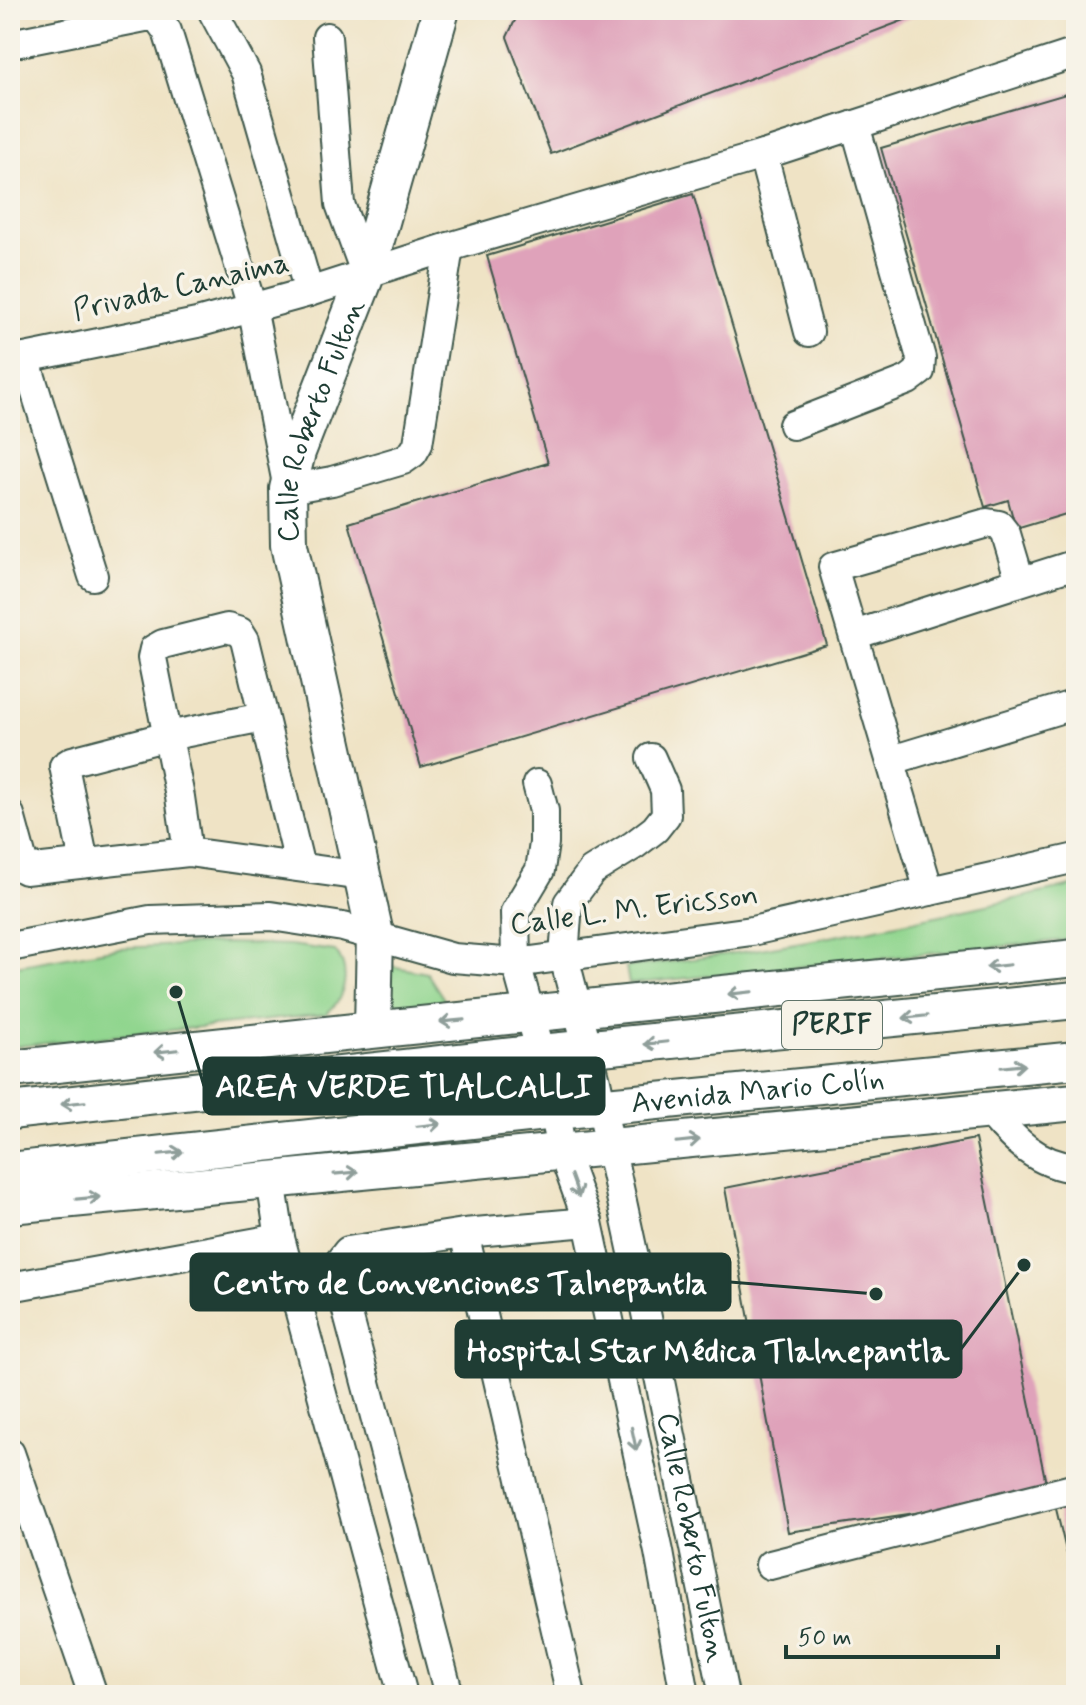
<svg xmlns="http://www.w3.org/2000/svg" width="1086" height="1705" viewBox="0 0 1086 1705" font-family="Mynerve,sans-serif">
  <rect width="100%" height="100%" fill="#f7f3e8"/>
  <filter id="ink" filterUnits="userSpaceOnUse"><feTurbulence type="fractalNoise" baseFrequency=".0125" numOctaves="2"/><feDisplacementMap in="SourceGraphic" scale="16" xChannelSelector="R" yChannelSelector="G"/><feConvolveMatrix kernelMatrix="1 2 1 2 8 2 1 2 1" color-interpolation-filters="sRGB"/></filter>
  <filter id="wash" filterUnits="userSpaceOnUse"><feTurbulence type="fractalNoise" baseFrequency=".006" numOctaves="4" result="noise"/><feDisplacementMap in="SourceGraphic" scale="32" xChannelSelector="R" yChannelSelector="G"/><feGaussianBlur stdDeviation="1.8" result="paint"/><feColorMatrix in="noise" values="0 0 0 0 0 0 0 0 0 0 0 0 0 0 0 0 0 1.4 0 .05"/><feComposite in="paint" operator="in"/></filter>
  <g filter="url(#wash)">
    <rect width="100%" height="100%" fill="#efe3c5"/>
    <path fill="#90d58e" stroke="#588961" stroke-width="2" d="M1076,885V939L629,984L626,967C778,951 927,919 1076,885Z
      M225,943L290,945L335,951C352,971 345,999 326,1014L10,1047V967L118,948Z
      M385,965L427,973L447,1004L377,1010Z"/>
    <g id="blocks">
      <path fill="#dfa2ba" d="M520,10H931L551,154L507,37Z
        M1076,91V511L1016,529L1008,500L985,507L881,148Z
        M693,194L827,645L421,767L349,523L548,463L487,256Z
        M975,1139L1048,1493L788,1532L725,1188Z
        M1076,1487V1588H1075L1052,1492Z"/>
    </g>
  </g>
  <g filter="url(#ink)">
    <use href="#blocks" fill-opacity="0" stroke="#3e564a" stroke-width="2"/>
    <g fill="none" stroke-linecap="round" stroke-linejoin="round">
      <g stroke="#3e564a" stroke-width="32">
        <g id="minor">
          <path d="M212,10L246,73L309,292"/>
          <path d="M327,37L340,204L366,275"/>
          <path d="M10,44L145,17H157L167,31L252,307L288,489L332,481L403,460L413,453L418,444L449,247"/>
          <path d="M855,125L1076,53"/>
          <path d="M763,155L809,332"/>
          <path d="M25,358L93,576"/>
          <path d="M10,361L197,323L309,292L449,247L763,155L855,125L921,358L920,371L908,380L793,425"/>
          <path d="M854,635L1076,564"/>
          <path id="s1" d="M651,758L665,790L666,815L655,829L634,845L592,871L568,903L564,957L596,1081L645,1308L724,1695"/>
          <path d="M892,760L1076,704"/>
          <path d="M537,784L544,811V843L540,870L515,912L516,963L541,1053L563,1153L588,1222L659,1552L685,1695"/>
          <path d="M10,815L25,870L188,852L362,876"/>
          <path d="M188,852L180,797L152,658L154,649L163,644L227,628L240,632L245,640L300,867"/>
          <path d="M84,862L64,766L72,761L168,736L263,717"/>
          <path d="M929,891L833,567L987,523L999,525L1006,534L1020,581"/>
          <path d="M10,947L150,920L271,916L343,927L453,958L516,963L752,931L1076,858"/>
          <path d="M989,1111C1013,1139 1037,1165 1076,1168"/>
          <path d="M464,1233L571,1695"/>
          <path d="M280,1238L403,1695"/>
          <path d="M10,1287L280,1238L271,1180"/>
          <path d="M10,1453L93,1695"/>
          <path d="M770,1565L1076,1488"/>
          <path d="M449,1695L338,1277L340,1261L348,1251L464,1233L588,1222"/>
        </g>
      </g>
      <g stroke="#3e564a" stroke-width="40">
        <g id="major">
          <path id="s2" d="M373,1028L375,934L289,545L288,489L297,452L366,275L441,10"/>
          <path d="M10,1069C365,1029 721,995 1076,958"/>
          <path d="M10,1111L541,1053L1076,1000"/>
          <path id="s3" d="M10,1171L555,1111L1076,1060"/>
          <path d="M10,1205L1076,1102"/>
        </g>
      </g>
      <use href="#minor" stroke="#fff" stroke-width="28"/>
      <use href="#major" stroke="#fff" stroke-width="36"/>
    </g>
    <defs><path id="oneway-shaft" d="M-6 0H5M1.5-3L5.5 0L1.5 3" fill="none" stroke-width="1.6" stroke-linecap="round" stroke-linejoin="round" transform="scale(2)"/></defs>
    <g stroke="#8f9e9a">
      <use href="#oneway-shaft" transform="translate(998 966) rotate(174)"/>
      <use href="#oneway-shaft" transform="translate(740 993) rotate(174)"/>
      <use href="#oneway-shaft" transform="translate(915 1017) rotate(174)"/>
      <use href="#oneway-shaft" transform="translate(452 1021) rotate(175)"/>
      <use href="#oneway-shaft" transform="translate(656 1043) rotate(174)"/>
      <use href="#oneway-shaft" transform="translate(166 1051) rotate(174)"/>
      <use href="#oneway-shaft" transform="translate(1013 1066) rotate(-6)"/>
      <use href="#oneway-shaft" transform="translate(73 1103) rotate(174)"/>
      <use href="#oneway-shaft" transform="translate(429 1125) rotate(-6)"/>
      <use href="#oneway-shaft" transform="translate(688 1141) rotate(-6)"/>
      <use href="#oneway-shaft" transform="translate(171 1153) rotate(-6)"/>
      <use href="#oneway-shaft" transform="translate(346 1173) rotate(-5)"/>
      <use href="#oneway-shaft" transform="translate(575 1186) rotate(70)"/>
      <use href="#oneway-shaft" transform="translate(88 1198) rotate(-5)"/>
      <use href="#oneway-shaft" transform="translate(634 1439) rotate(78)"/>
    </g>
  </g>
  <g text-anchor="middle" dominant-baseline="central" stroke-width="7" stroke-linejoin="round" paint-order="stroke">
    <rect fill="#f7f3e8" stroke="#60746a" stroke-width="2" x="782" y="1001" width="100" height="48" rx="6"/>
    <g font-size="28" font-weight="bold" fill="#1f3d34">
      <text x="832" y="1025">PERIF</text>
    </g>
    <g font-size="30" fill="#1f3d34" stroke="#f7f3e8">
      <text transform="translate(181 287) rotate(-13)">Privada Canaima</text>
      <text stroke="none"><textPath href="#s2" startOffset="622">Calle Roberto Fulton</textPath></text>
      <text transform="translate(634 910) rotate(-7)">Calle L. M. Ericsson</text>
      <text stroke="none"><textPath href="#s3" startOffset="752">Avenida Mario Colín</textPath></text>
      <text stroke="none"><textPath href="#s1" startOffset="842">Calle Roberto Fulton</textPath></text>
    </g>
  </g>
  <path fill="none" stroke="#1f3d34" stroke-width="3" d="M176 992L204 1086M876 1294L730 1282M1024 1265L961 1349"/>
  <g fill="#1f3d34" stroke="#f7f3e8" stroke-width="3">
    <circle cx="176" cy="992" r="8"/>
    <circle cx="876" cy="1294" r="8"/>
    <circle cx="1024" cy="1265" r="8"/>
  </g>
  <g fill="#1f3d34" stroke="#1f3d34" stroke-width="3">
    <rect x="204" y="1058" width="400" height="56" rx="8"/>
    <rect x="191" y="1254" width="539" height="56" rx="8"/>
    <rect x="456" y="1321" width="505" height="56" rx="8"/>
  </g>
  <g font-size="32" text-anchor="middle" font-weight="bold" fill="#fff">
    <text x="404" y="1097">AREA VERDE TLALCALLI</text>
    <text x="460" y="1293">Centro de Convenciones Talnepantla</text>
    <text x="708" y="1361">Hospital Star Médica Tlalnepantla</text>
  </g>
  <rect width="1086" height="1705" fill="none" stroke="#f7f3e8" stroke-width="40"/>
  <path d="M786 1645v12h212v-12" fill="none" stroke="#1f3d34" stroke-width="4"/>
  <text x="798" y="1645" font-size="24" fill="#1f3d34" stroke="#f7f3e8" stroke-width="6" paint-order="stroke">50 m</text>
</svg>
